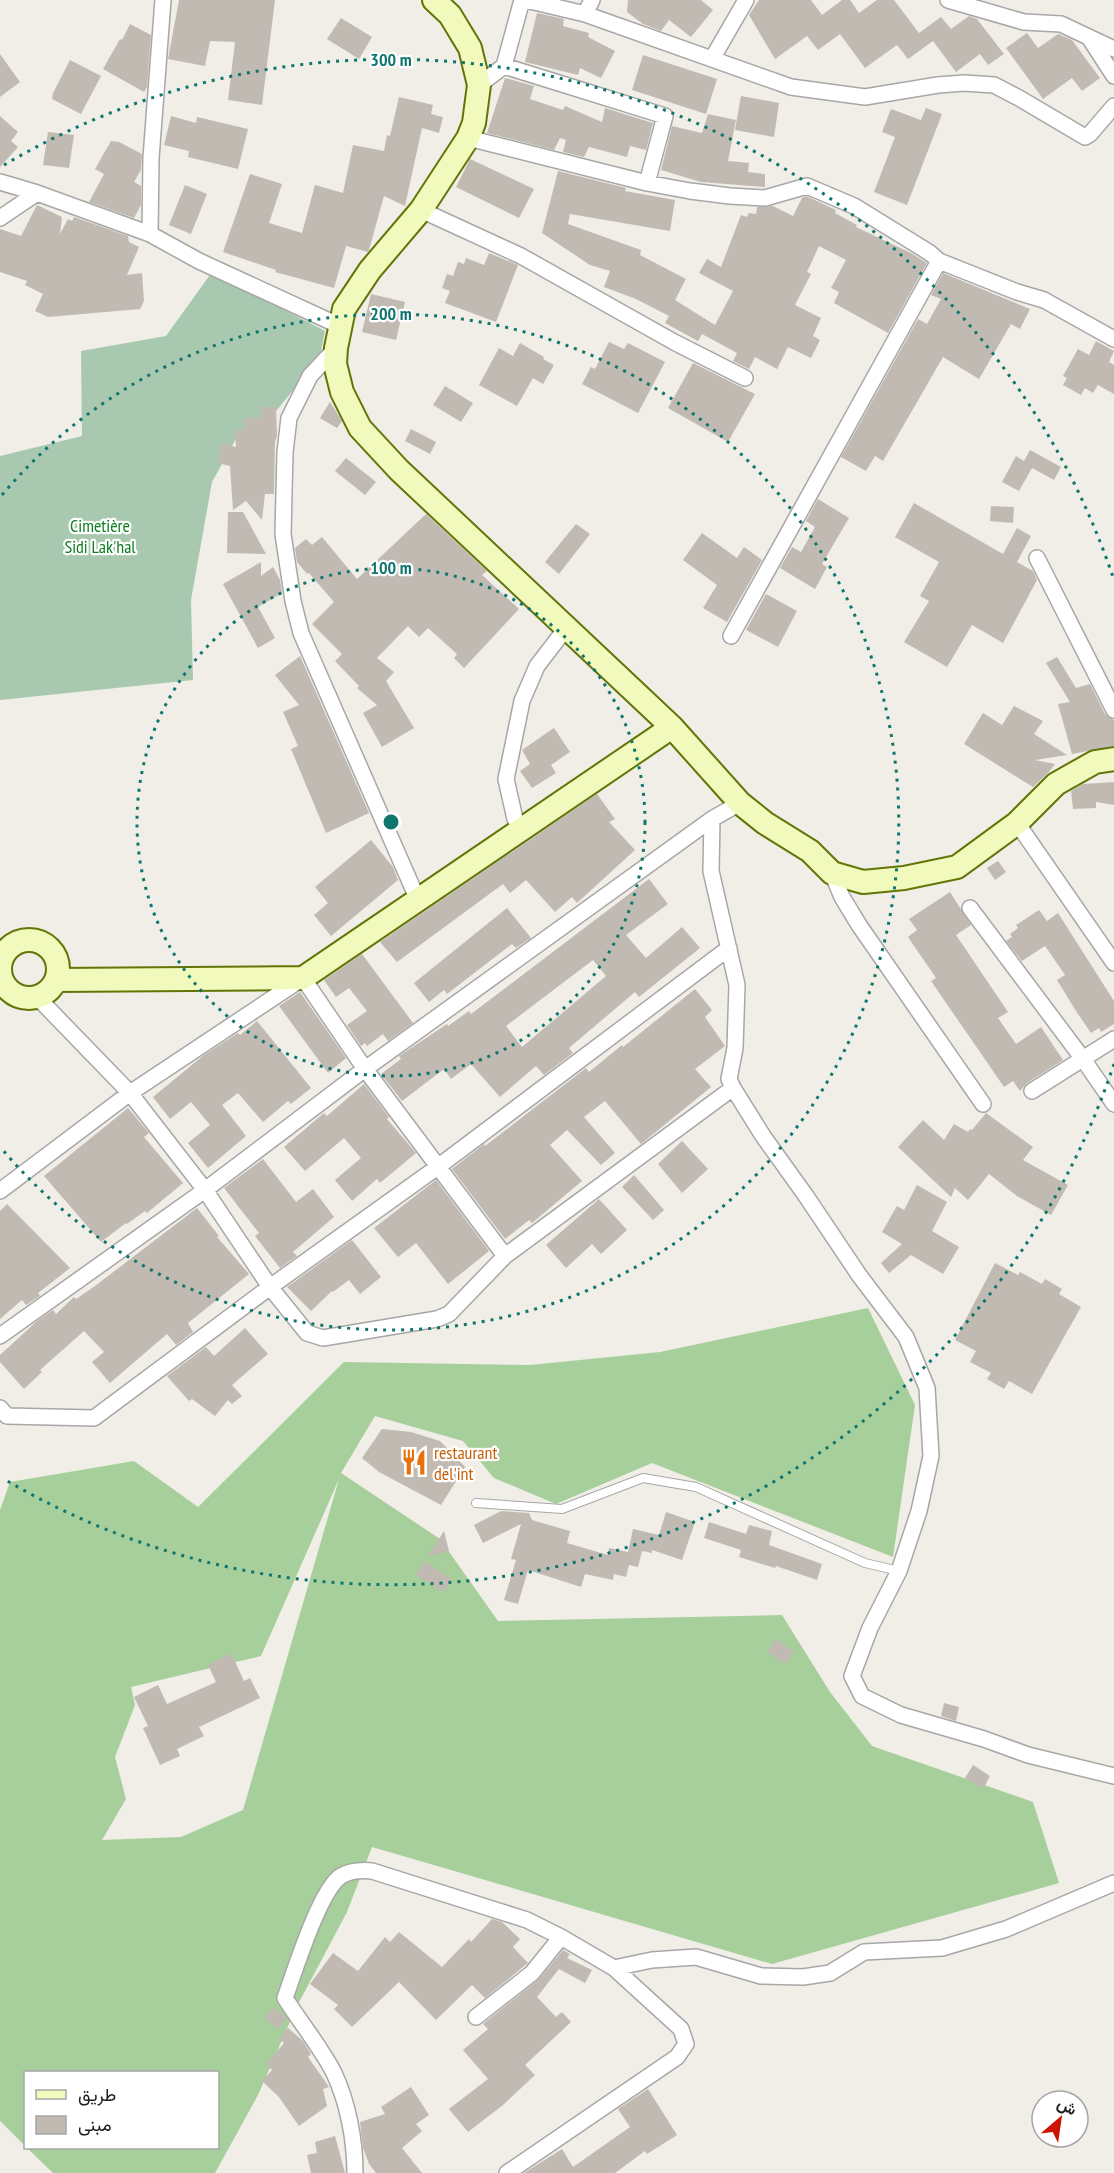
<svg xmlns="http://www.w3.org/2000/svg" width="1114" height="2173" viewBox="0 0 1114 2173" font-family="'PT Sans Narrow',Vazirmatn,sans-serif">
  <rect width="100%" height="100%" fill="#f0eee6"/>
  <path fill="#a7cf9c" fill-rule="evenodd" d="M868,1308L915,1405L893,1557L652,1463L556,1504L494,1478L463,1441L375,1416L341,1473L440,1539L498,1621L782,1615L830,1692L872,1746L1033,1802L1059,1883L772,1964L372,1847L347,1912L296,2008L258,2095L215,2173H53L27,2148H218V2072H26L25,2146L0,2121V1510L10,1482L134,1461L198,1507L344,1362L530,1365L660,1352ZM339,1479L243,1810L181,1837L102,1840L126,1799L115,1757L135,1705L131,1687L261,1656Z"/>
  <path fill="#a8c9af" d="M212,272L325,331L320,357L277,410L237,437L212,482L191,600L193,680L0,700V456L82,436L81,351L166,336Z"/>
  <path fill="#c1bab2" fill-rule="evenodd" d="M179,0H275L262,105L228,100L235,42L210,41L205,66L168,59Z
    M628,0H701L713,10L691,37L669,20L661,31L643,24L627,12Z
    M759,0H811L822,15L842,0H850L859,13L877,0H894L919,33L941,17L951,29L969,16L977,19L1004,54L988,65L980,54L956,72L933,41L908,59L897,45L865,68L840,34L818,50L807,36L775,59L749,15Z
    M537,13L564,19L563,26L589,33L588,37L615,51L601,78L580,68L578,75L525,62Z
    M341,18L372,37L359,59L327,39Z
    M130,24L151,35L147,87L144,92L103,69L120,39L122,40Z
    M1027,33L1038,48L1058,34L1072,40L1100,78L1082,91L1072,78L1043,99L1006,48Z
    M0,54L20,82L0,97Z
    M643,55L717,79L706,114L632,90Z
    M70,60L101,76L81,114L52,99L53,93Z
    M505,78L534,86L530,99L563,110L565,106L602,122L605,108L653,123L646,150L630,146L627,157L589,147L584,157L563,152L566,140L560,138L554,150L487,133Z
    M741,96L779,103L774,137L735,130Z
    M399,97L433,105L431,114L443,117L439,133L422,128L405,206L384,196L369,250L368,252L346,246L334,288L275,272L276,270L223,252L250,174L282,184L269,223L302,233L315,185L343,193L353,145L384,151L387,135L390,136Z
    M926,108L942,114L907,205L874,192L895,137L882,132L891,109L921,120Z
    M708,114L736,120L728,161L749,163L748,172L765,174V187L701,182L661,170L672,126L702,133Z
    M0,116L18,132L11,141L18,147L0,167Z
    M171,116L196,123L197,117L248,129L238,169L188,157L189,151L164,145Z
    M48,132L74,135L69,168L43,165Z
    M111,141L119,142L142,154L141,170L134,182L141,186V205L134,218L89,202L104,174L95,169Z
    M470,159L534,189L519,218L456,187Z
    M558,171L626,188L625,191L675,200L670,231L570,214L568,224L641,250L640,255L686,279L675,300L715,325L733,291L699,273L707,259L721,267L741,215L747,217L749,213L756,214L757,207L773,206L793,216L802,198L806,196L836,210L835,213L857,225L856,227L911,253L927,263L888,333L834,303L839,292L831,288L846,260L819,246L807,272L811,274L795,305L821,318L813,336L820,340L811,358L788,347L777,369L755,357L749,369L733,361L737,353L702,334L698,341L665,323L669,316L636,299L604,287L610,271L590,265L542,233Z
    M185,185L207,194L191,234L169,225Z
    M37,205L62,217L60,234L68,219L72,221L74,217L128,236L129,242L139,247L127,275L142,273L144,301L140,309L48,317L35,311L43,294L25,285L27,281L0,272V229L21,236Z
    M489,253L518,265L496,322L445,303L450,291L442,288L447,274L453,276L458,262L464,264L466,258L484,265Z
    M943,273L1030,309L1020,329L1011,324L979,379L943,357L883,461L875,456L866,471L841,457L918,319L927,324L941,299L931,295Z
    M371,294L405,302L396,340L362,332Z
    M1096,341L1114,351L1109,362L1114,365V394L1098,385L1093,393L1085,388L1081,395L1063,385L1067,378L1063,376L1078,349L1089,355Z
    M609,342L624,349L628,343L665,362L638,413L582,384L591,367L595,369Z
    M520,343L544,357L543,359L554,365L543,384L533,378L517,406L479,385L499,348L513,356Z
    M693,363L755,394L728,442L668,408Z
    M445,386L473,403L461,422L433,405Z
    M330,402L342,421L337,428L320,418Z
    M261,407H276L277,436L275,442L274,494H265L262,520L246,501L233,510L230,466L217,463L222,443L236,447L235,431L244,430V418L262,417Z
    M411,429L436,442L430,454L405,441Z
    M1030,450L1061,467L1054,480L1032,468L1019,491L1002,482L1016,456L1024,461Z
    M346,458L376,482L365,495L335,471Z
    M818,499L849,518L822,564L827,567L815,589L780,568L792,547L801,552L815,527L806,521Z
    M914,503L1003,554L1017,528L1031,536L1017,562L1033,571L1037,580L1003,643L972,625L947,667L904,642L929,601L920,596L939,562L895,537Z
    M991,506L1014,507L1013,523L990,521Z
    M228,512H243L266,554L227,553Z
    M426,514L487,571L482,575L519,609L464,668L454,658L457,654L428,628L419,637L408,626L377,658L394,672L386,681L414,728L382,747L363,713L377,705L357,688L359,686L335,661L342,654L312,624L334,602L309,573L307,574L297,562L295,548L306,539L312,545L322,537L357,579Z
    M576,524L590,534L559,574L545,562Z
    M702,533L737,558L744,547L762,560L727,622L703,608L717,585L683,560Z
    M261,562V576L273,567L280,580L282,593L258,607L275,638L258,648L223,584Z
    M766,594L797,611L778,647L746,630Z
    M300,656L369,813L326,833L291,749L298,746L283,712L299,705L275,675Z
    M1057,657L1076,688L1090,684L1105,714L1114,720V746L1072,754L1058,704L1070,702L1046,663Z
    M1014,706L1043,721L1034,734L1067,755L1035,760L1055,764L1049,772L1033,787L964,744L983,713L1002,725Z
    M554,728L570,752L551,765L556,773L532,788L520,771L530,764L522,750Z
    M1114,782V805L1096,802V808L1073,809L1071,791L1083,784Z
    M597,794L615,819L609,822L635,850L577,903L572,897L555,912L526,880L510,893L503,884L397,962L380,942Z
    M371,840L393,867L398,880L331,936L314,915L328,903L315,887Z
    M998,861L1006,872L995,880L987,868Z
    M649,879L668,904L626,935L646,958L682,927L700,948L639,997L635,992L569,1048L573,1053L544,1075L536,1066L500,1097L471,1064L451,1079L444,1069L402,1101L381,1074L401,1059L399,1056L447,1024L448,1026L469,1011L471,1014ZM593,960L606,976L522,1047L506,1026Z
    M950,892L971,925L956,935L1008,1012L998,1018L1016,1044L1041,1027L1063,1060L1027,1083L1020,1091L1013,1081L1004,1087L931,981L936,978L908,937L917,930L909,919Z
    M507,908L531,938L516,948L512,944L447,994L444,990L429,1002L414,983Z
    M1039,910L1047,921L1058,913L1114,1001V1024L1101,1032L1099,1028L1091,1033L1076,1011L1057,980L1065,975L1045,946L1022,961L1006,941L1012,937L1010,934L1018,928L1016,925Z
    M362,954L413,1023L388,1041L383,1034L367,1046L365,1043L361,1046L347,1025L367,1011L349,988L336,997L324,980Z
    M695,989L712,1010L705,1017L725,1046L695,1069L711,1087L641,1144L605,1101L584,1117L615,1153L601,1165L567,1130L550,1145L582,1181L532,1223L529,1220L505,1239L452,1169L484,1144L485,1146L586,1068L589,1072L622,1045L623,1047Z
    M300,992L346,1058L328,1073L279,1006Z
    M257,1021L311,1088L291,1104L288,1101L263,1122L238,1093L222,1105L246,1136L208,1168L188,1143L210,1125L191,1102L170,1119L153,1097L204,1055L238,1033L240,1035Z
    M364,1084L389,1117L387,1119L416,1153L380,1183L377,1179L352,1201L335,1180L361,1158L344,1138L305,1171L284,1147L324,1113L327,1116Z
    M128,1108L149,1133L144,1137L183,1183L147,1213L145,1211L127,1224L126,1223L101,1242L44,1176Z
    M986,1113L1033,1147L1023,1160L1068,1185L1051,1215L1017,1196L989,1174L968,1200L955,1188L951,1197L898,1147L923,1120L944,1140L954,1124L968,1132L970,1129L972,1130Z
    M682,1141L708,1169L682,1193L658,1164Z
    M263,1159L296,1202L313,1189L334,1217L293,1252L297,1256L280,1268L255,1236L259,1233L224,1188Z
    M634,1175L664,1210L653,1220L622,1187Z
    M436,1180L489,1251L448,1284L416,1243L398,1257L374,1228Z
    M917,1185L947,1202L932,1231L959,1247L943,1274L911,1255L889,1273L881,1263L902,1244L882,1232L897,1206L904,1210Z
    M599,1199L627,1230L601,1254L592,1244L566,1268L546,1245Z
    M7,1204L70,1268L38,1293L40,1296L26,1305L22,1300L0,1319V1211Z
    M197,1208L219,1236L217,1237L249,1274L188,1323L193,1332L176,1345L167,1334L110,1383L92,1362L104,1352L84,1331L40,1370L42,1372L24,1389L0,1362V1355L37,1321L53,1310L56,1314L74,1297L76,1299L95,1286Z
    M352,1240L381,1277L360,1294L349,1280L333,1292L332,1291L311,1311L287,1287Z
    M995,1263L1018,1275L1020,1272L1042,1284L1045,1279L1062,1289L1059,1294L1081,1307L1032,1394L1009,1381L1004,1389L987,1379L991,1373L970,1362L976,1351L955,1340Z
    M245,1328L268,1354L232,1385L242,1396L232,1404L228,1400L215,1416L192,1399L189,1401L167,1376L206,1347L214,1356Z
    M382,1429L411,1432L440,1441L465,1467L441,1505L379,1472L362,1458Z
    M501,1511L529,1513L532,1520L570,1531L567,1543L608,1555L609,1548L628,1552L633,1529L659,1535L666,1512L695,1522L682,1560L652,1550V1553L642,1551L638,1567L629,1565L626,1577L614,1574L613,1580L585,1574L581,1587L528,1570L518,1604L504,1600L516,1560L511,1559L521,1524L483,1543L474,1525Z
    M709,1522L746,1534L749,1525L772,1531L769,1545L822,1564L817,1580L776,1566L775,1568L739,1557L741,1550L704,1538Z
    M444,1531L449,1551L427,1557Z
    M424,1561L452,1579L443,1592L416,1575Z
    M776,1639L794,1652L785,1664L767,1652Z
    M231,1653L244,1681L250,1678L260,1698L199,1727L204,1736L177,1749L180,1756L160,1765L143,1728L148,1726L134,1697L158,1685L167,1704L216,1682L208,1665Z
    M944,1703L959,1707L956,1721L941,1716Z
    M973,1765L990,1776L983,1789L965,1778Z
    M492,1919L502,1922L520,1939L513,1947L528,1963L485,1998L472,1985L436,2020L399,1982L352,2027L334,2009L338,2005L310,1984L333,1953L358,1971L385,1937L390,1942L399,1932L442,1967L469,1939L471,1942Z
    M563,1950L570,1954L567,1958L592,1970L585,1983L559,1969L537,1997L556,2017L562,2012L571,2022L525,2065L535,2075L503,2105L468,2132L449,2109L488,2079L463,2050L488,2029L483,2024L539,1979Z
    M273,2007L287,2018L279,2029L264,2019Z
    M288,2028L303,2041L311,2054L308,2057L329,2087L323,2089L327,2106L299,2126L279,2097L262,2081L272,2070L266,2064L284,2043L279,2039Z
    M411,2087L429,2115L416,2124L422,2131L402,2148L422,2173H376L369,2164L363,2148L360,2122L385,2114L381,2107Z
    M648,2089L677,2135L647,2154L645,2151L615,2173H524L562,2149L573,2167L630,2127L618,2109Z
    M335,2136L345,2173H311L307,2155L317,2153L315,2142Z"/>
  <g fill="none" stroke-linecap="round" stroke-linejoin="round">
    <g stroke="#a7a7a7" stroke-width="10">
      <path id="service" d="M476,1503L562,1509L643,1478L696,1487L865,1563L899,1571"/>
    </g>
    <g stroke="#a7a7a7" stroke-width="18">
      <path id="minor" d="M526,0L585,14L791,87L865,97L938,85L964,83L994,85L1019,98L1085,137L1090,134L1114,106
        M948,0L1024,22L1061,24L1114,49
        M585,14L592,0
        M1090,39L1114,76
        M712,59L746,0
        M504,66L522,0
        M479,85L504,66L665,116L647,183
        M468,138L647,183L690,191L730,196L765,198L807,186L854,206L930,253L939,261L1017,292L1044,300L1114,339
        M0,182L37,193
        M421,210L521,256L674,342L745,378
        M0,218L37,193L150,234L199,261L340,326
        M150,234L151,158L163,0
        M336,348L310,376L289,418L285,452L283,534L293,601L301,633L414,891
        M1037,558L1114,710
        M731,636L939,261
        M740,803L712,819L711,871L737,985L735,1048L729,1079L733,1088L763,1136L806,1196L859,1275L906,1337L927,1388L931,1456L919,1511L899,1571L870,1628L852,1676L862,1696L901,1715L984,1739L1028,1755L1114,1776
        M515,819L506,779L522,701L537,666L567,627
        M1017,823L1114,963
        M832,873L842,897L859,925L983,1104
        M970,908L1083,1059L1114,1104
        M37,997L130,1093L205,1190L270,1287L307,1333L323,1338L437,1319L449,1314L505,1256L733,1088
        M1032,1091L1114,1039
        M0,1191L130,1093L303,978L365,1069L505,1256
        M0,1336L205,1190L365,1069L712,819
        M0,1408L7,1416L94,1418L270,1287L439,1166L729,948
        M561,1937L614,1968L652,1960L696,1957L761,1976L803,1977L830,1973L864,1952L942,1948L1006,1929L1114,1883
        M355,2173C355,2140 348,2103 334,2073C322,2049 300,2022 285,1998C294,1973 320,1889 341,1876C350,1871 362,1870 372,1871L527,1920L561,1937L532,1973L476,2017
        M507,2173L677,2057L686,2044L681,2029L614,1968"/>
    </g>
    <g stroke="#617607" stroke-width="26">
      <path id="secondary" d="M434,0L450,15L470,48L479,85L474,123L468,138L421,210L370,270L344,309L336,348L335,364L342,392L360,428L399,470L672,727L740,803L765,823L810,851L832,873L863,882L904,878L957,867L1017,823L1056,784L1095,762L1114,759
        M0 969a29 29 0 1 1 58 0a29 29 0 1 1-58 0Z
        M56,980L303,978L672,727"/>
    </g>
    <use href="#service" stroke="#fff" stroke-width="8"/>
    <use href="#minor" stroke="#fff" stroke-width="15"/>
    <use href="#secondary" stroke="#f1f9bc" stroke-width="22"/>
  </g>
  <g fill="none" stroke="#0f766e" stroke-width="3" stroke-dasharray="3 6">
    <circle cx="391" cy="822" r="254"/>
    <path d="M2 495A508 508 0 1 1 2 1149"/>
    <path d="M1114 1064A762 762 0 0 1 4 1479M4 165A762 762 0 0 1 1114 580"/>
  </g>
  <defs>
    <g id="restaurant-bare" transform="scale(2.07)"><path d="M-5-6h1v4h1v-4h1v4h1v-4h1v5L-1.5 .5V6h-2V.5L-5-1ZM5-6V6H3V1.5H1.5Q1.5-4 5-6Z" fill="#e8710a" stroke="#fff" stroke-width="2.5" paint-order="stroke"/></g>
  </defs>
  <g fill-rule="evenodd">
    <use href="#restaurant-bare" x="414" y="1462"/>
  </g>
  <g text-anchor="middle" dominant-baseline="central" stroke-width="4.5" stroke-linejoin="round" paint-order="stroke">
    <g font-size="18" fill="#0d7e20" stroke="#fff">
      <text x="100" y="525">Cimetière<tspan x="100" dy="21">Sidi Lak'hal</tspan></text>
    </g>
    <g font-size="18" fill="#c56008" stroke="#fff" text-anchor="start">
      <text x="434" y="1452">restaurant<tspan x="434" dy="21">del'int</tspan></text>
    </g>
  </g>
  <circle cx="391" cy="822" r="9" fill="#0f766e" stroke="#fff" stroke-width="3"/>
  <g font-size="18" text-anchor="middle" font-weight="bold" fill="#0f766e" stroke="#fff" stroke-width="4.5" stroke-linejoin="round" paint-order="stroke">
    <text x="391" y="66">300 m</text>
    <text x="391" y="320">200 m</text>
    <text x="391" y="574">100 m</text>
  </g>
  <rect x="24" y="2071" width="195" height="78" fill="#ffffff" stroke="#a6a6a6" stroke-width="1.5"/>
  <rect x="36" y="2090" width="30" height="9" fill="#f1f9bc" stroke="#a6a6a6" stroke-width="1.5"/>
  <text x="78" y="2101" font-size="18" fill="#202020">طريق</text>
  <rect x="36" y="2116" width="30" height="18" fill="#c1bab2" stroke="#a6a6a6" stroke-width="1.5"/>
  <text x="78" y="2131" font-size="18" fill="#202020">مبنى</text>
  <g transform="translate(1060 2119) rotate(29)"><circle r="28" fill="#ffffff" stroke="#a6a6a6" stroke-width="1.5"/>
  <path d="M0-4.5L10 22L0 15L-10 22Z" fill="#cc1303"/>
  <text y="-9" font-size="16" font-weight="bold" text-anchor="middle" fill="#202020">ش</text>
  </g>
</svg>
